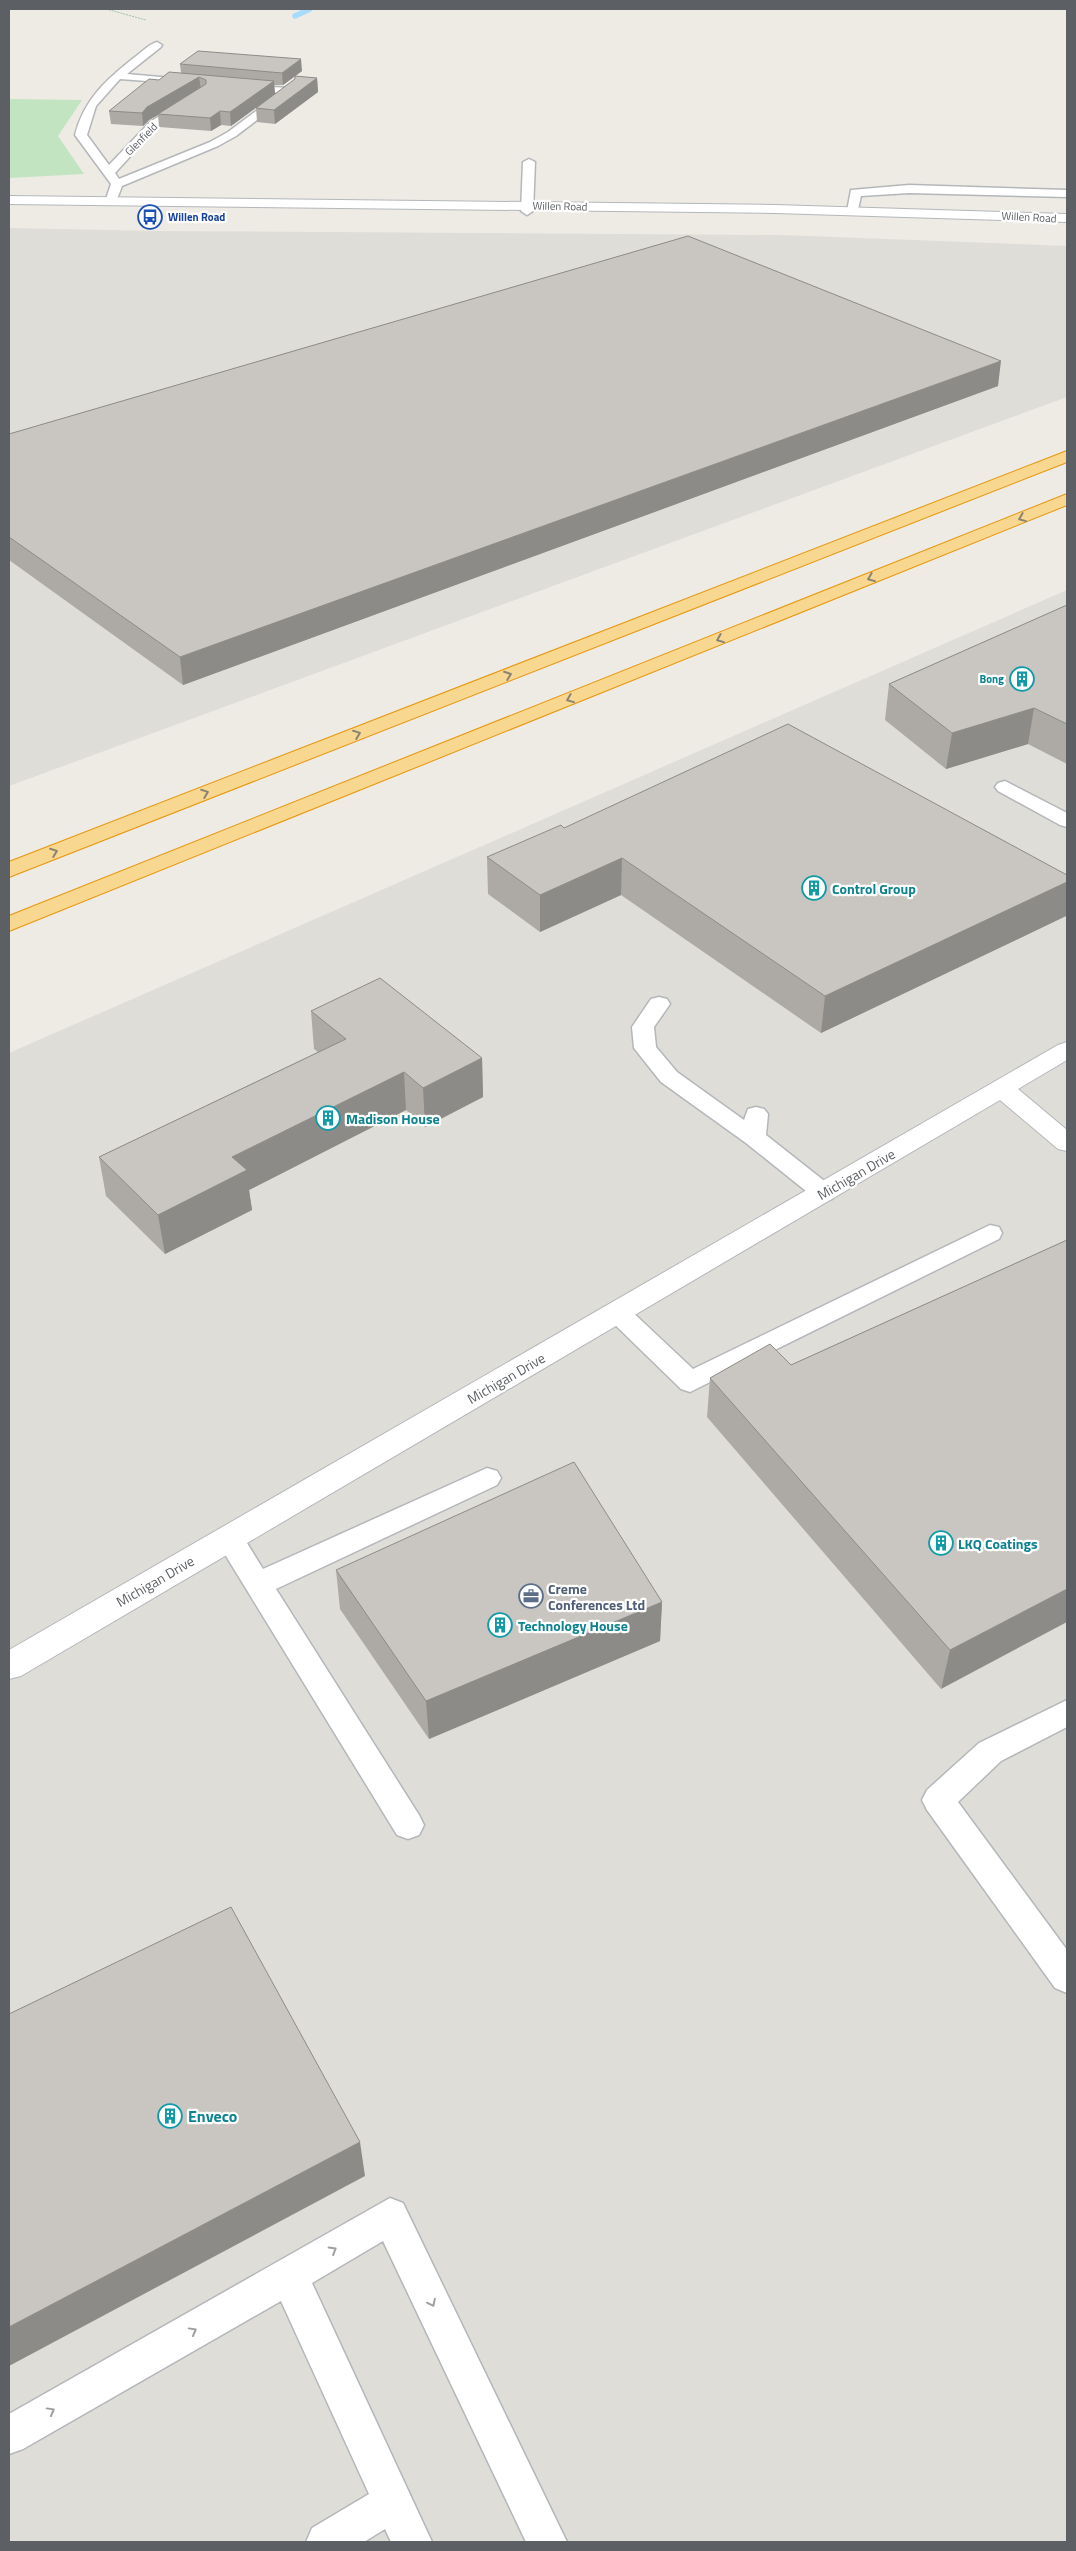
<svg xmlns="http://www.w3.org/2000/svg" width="1076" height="2551" viewBox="0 0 1076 2551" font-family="'Titillium Web',sans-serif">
  <rect width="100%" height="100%" fill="#eeebe4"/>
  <path fill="#dfddd8" d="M9,228L160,231L782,235L1067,246V397L9,786Z
    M1067,590V2542H9V1053Z"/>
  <path fill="#c3e4c1" d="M9,99L82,100L58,136L84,174L9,178Z"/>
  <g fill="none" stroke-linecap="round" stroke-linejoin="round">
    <path stroke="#a7dbfb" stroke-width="5.5" d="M295,16L310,9"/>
    <g stroke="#b4b7ba" stroke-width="3">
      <path id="lane" d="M157,42L162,45L161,47L127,74L183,79L188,82L187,84L120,79L96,106L87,135L109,165L150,122L184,101L188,100L193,103L158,126L115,173L119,179L210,142L228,132L280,93L240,90L235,87L236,85L290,88L295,91L236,136L218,146L122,186L116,202H108L106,199L111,184L75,135C84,99 107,79 135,57C142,52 149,44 157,42Z
        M529,159L535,162L533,211L527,215L521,211L523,162Z
        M909,185L1067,190V197L909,193L861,196L857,214H849L847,211L851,190Z
        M1005,781L1067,813V827L1060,825L998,791L995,787L998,783Z
        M659,997L667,999L670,1004L654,1027L656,1047L677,1072L744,1120L748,1109L756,1107L764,1109L768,1114L766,1135L832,1187L836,1193L832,1199L824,1201L816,1199L746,1143L661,1082L634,1048L632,1027L651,999Z
        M990,1225L999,1227L1002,1233L999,1239L690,1392L681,1389L609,1319L605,1313L609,1307L618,1304L627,1307L693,1369Z
        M487,1468L497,1471L501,1478L497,1485L276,1589L419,1815L424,1825L419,1835L408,1839L397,1835L215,1538L219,1530L229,1527L239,1530L263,1569Z
        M1067,1700V1727L1001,1761L958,1802L1067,1950V1993L1055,1988L927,1810L922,1800L927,1790L979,1743Z
        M390,2198L403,2203L567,2542H526L383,2241L312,2283L432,2542H391L385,2529L364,2542H306L312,2528L369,2494L281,2301L23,2449L9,2454V2414Z"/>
    </g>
    <g stroke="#b4b7ba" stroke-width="2">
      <path id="street" d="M1067,1042V1060L1018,1089L1067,1130V1151L1058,1149L1000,1100L21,1676L9,1679V1650L1058,1045Z"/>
    </g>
    <g stroke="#b3b7bb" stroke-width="2">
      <path id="secondary" d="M9,196L775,205L1067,214V222L775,213L9,204Z"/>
    </g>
    <g stroke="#e6950b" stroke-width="2">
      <path id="highway" d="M1067,451V462L9,877V862Z
        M1067,494V505L9,931V916Z"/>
    </g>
    <path stroke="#9bc5a4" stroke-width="1" stroke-dasharray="2 1" stroke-linecap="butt" d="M106,9L146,20"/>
    <use href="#lane" fill="#fff" fill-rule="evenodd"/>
    <use href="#street" fill="#fff" fill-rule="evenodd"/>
    <use href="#secondary" fill="#fff" fill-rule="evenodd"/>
    <use href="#highway" fill="#f8d791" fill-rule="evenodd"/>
  </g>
  <path fill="#adaaa6" d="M180,64L302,71L283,85H274L275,94L317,78L318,92L275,124L257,122L256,108L268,99L231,126L221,125L211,131L159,127L158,115L149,120L143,126L111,124L109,111L159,80L181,73Z
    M998,386L183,685L9,560V434Z
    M1067,605V764L1028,744L946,769L885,720L889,684Z
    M564,828L1067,875V911L1066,916L821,1033L621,895L540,932L488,894L487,857Z
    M311,1011L482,1058L483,1097L425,1127L406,1110L249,1190L252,1210L165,1254L106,1196L99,1157L318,1052L314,1049Z
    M1067,1240L941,1689L707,1417L710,1378L791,1365Z
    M336,1570L662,1602L660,1641L429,1739L340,1609Z"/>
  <path fill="#8d8b87" d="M301,59L302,71L283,85L282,73Z
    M199,77L201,90L158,114V115L149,120L143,126L142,113L147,107Z
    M317,78L318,92L275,124L274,110Z
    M274,81L275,94L231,126L230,112Z
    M220,111L221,125L211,131L210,118Z
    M1001,361L998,386L183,685L180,657Z
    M1034,708L1028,744L946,769L952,733Z
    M622,858L621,895L540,932V895Z
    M1067,882V911L1066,916L821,1033L825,996Z
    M482,1058L483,1097L425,1127L423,1088Z
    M404,1072L406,1110L249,1190L252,1210L165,1254L158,1215L232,1157Z
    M1067,1589V1622L941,1689L950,1650Z
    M662,1602L660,1641L429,1739L426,1701Z
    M360,2142L365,2176L9,2366V2327Z"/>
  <path fill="#c9c6c1" stroke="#8d8b87" d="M198,51L301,59L282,73L180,64Z
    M169,72L274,81L230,112L220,111L210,118L158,114L206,84V80L199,77L147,107L142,113L109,111L149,79L159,80Z
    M295,76L317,78L274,110L256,108L295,79Z
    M688,236L1001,361L180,657L9,537V434Z
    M1067,605V724L1034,708L952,733L889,684Z
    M788,724L1067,875V882L825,996L622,858L540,895L487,857L561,825L564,828Z
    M380,978L482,1058L423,1088L404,1072L232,1157L247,1170L158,1215L99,1157L346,1039L311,1011Z
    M1067,1240V1589L950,1650L710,1378L770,1344L791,1365Z
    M574,1462L662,1602L426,1701L336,1570Z
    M231,1907L360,2142L9,2327V2014Z"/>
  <defs><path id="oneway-chevron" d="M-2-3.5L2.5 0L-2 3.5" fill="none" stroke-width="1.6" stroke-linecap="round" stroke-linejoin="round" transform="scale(1.25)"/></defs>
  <g stroke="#8b8472">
    <use href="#oneway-chevron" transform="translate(1022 518) rotate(158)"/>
    <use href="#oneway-chevron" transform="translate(871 578) rotate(158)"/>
    <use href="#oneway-chevron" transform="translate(720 639) rotate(158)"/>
    <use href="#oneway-chevron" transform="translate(508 675) rotate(-21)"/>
    <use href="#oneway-chevron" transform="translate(570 699) rotate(158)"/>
    <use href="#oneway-chevron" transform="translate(357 734) rotate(-21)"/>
    <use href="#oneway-chevron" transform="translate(205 793) rotate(-21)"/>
    <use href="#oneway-chevron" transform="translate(54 852) rotate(-21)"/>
  </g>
  <g stroke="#9da0a2">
    <use href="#oneway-chevron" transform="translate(333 2250) rotate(-31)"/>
    <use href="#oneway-chevron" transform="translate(432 2303) rotate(64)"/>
    <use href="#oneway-chevron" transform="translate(193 2331) rotate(-29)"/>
    <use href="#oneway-chevron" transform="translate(51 2411) rotate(-29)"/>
  </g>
  <defs>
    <g id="bus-ring" transform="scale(1.25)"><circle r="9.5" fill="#fff" stroke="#1a4fb4" stroke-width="1.5"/><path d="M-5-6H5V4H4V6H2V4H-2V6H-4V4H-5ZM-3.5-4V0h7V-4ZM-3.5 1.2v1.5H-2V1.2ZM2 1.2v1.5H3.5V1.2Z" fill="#1a4fb4"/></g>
    <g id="building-ring" transform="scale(1.25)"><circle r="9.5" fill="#fff" stroke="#0f9aa8" stroke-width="1.5"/><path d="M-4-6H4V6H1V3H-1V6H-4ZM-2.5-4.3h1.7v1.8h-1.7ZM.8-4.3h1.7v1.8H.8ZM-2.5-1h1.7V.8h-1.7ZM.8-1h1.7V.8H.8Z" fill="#0f9aa8"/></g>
    <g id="office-ring" transform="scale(1.25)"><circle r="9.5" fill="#fff" stroke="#5c6f8a" stroke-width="1.5"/><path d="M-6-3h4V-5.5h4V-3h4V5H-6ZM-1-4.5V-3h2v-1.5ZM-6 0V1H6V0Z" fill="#5c6f8a"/></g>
  </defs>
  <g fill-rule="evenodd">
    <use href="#bus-ring" x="150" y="217"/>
    <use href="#building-ring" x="1022" y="679"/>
    <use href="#building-ring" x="814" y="888"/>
    <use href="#building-ring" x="328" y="1118"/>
    <use href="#building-ring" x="941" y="1543"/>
    <use href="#office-ring" x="531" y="1596"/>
    <use href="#building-ring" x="500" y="1625"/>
    <use href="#building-ring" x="170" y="2116"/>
  </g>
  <g text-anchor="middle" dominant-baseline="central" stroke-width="4.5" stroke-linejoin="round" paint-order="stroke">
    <g font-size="11" fill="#5c6064" stroke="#fff">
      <text transform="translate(141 139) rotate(-45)">Glenfield</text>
      <text transform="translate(560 206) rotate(1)">Willen Road</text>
      <text transform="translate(1029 217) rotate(3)">Willen Road</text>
    </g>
    <g font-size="11" font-weight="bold" fill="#164399" stroke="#fff" text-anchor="start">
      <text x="168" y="217">Willen Road</text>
    </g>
    <g font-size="11" font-weight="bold" fill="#0d838f" stroke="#fff" text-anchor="end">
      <text x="1004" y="679">Bong</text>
    </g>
    <g font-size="14" font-weight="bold" fill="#0d838f" stroke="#fff" text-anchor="start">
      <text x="832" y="888">Control Group</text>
      <text x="346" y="1118">Madison House</text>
      <text x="958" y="1543">LKQ Coatings</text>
      <text x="518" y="1625">Technology House</text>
    </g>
    <g font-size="14" fill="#5c6064" stroke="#fff">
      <text transform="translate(856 1174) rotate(-30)">Michigan Drive</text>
      <text transform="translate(506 1378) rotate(-30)">Michigan Drive</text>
      <text transform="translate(155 1581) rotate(-30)">Michigan Drive</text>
    </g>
    <g font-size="14" font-weight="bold" fill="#4e5e75" stroke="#fff" text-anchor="start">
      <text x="548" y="1588">Creme<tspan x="548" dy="16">Conferences Ltd</tspan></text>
    </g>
    <g font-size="16" font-weight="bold" fill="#0d838f" stroke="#fff" text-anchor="start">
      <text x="188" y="2116">Enveco</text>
    </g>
  </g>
  <rect width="1076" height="2551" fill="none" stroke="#5c6064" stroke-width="20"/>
</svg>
